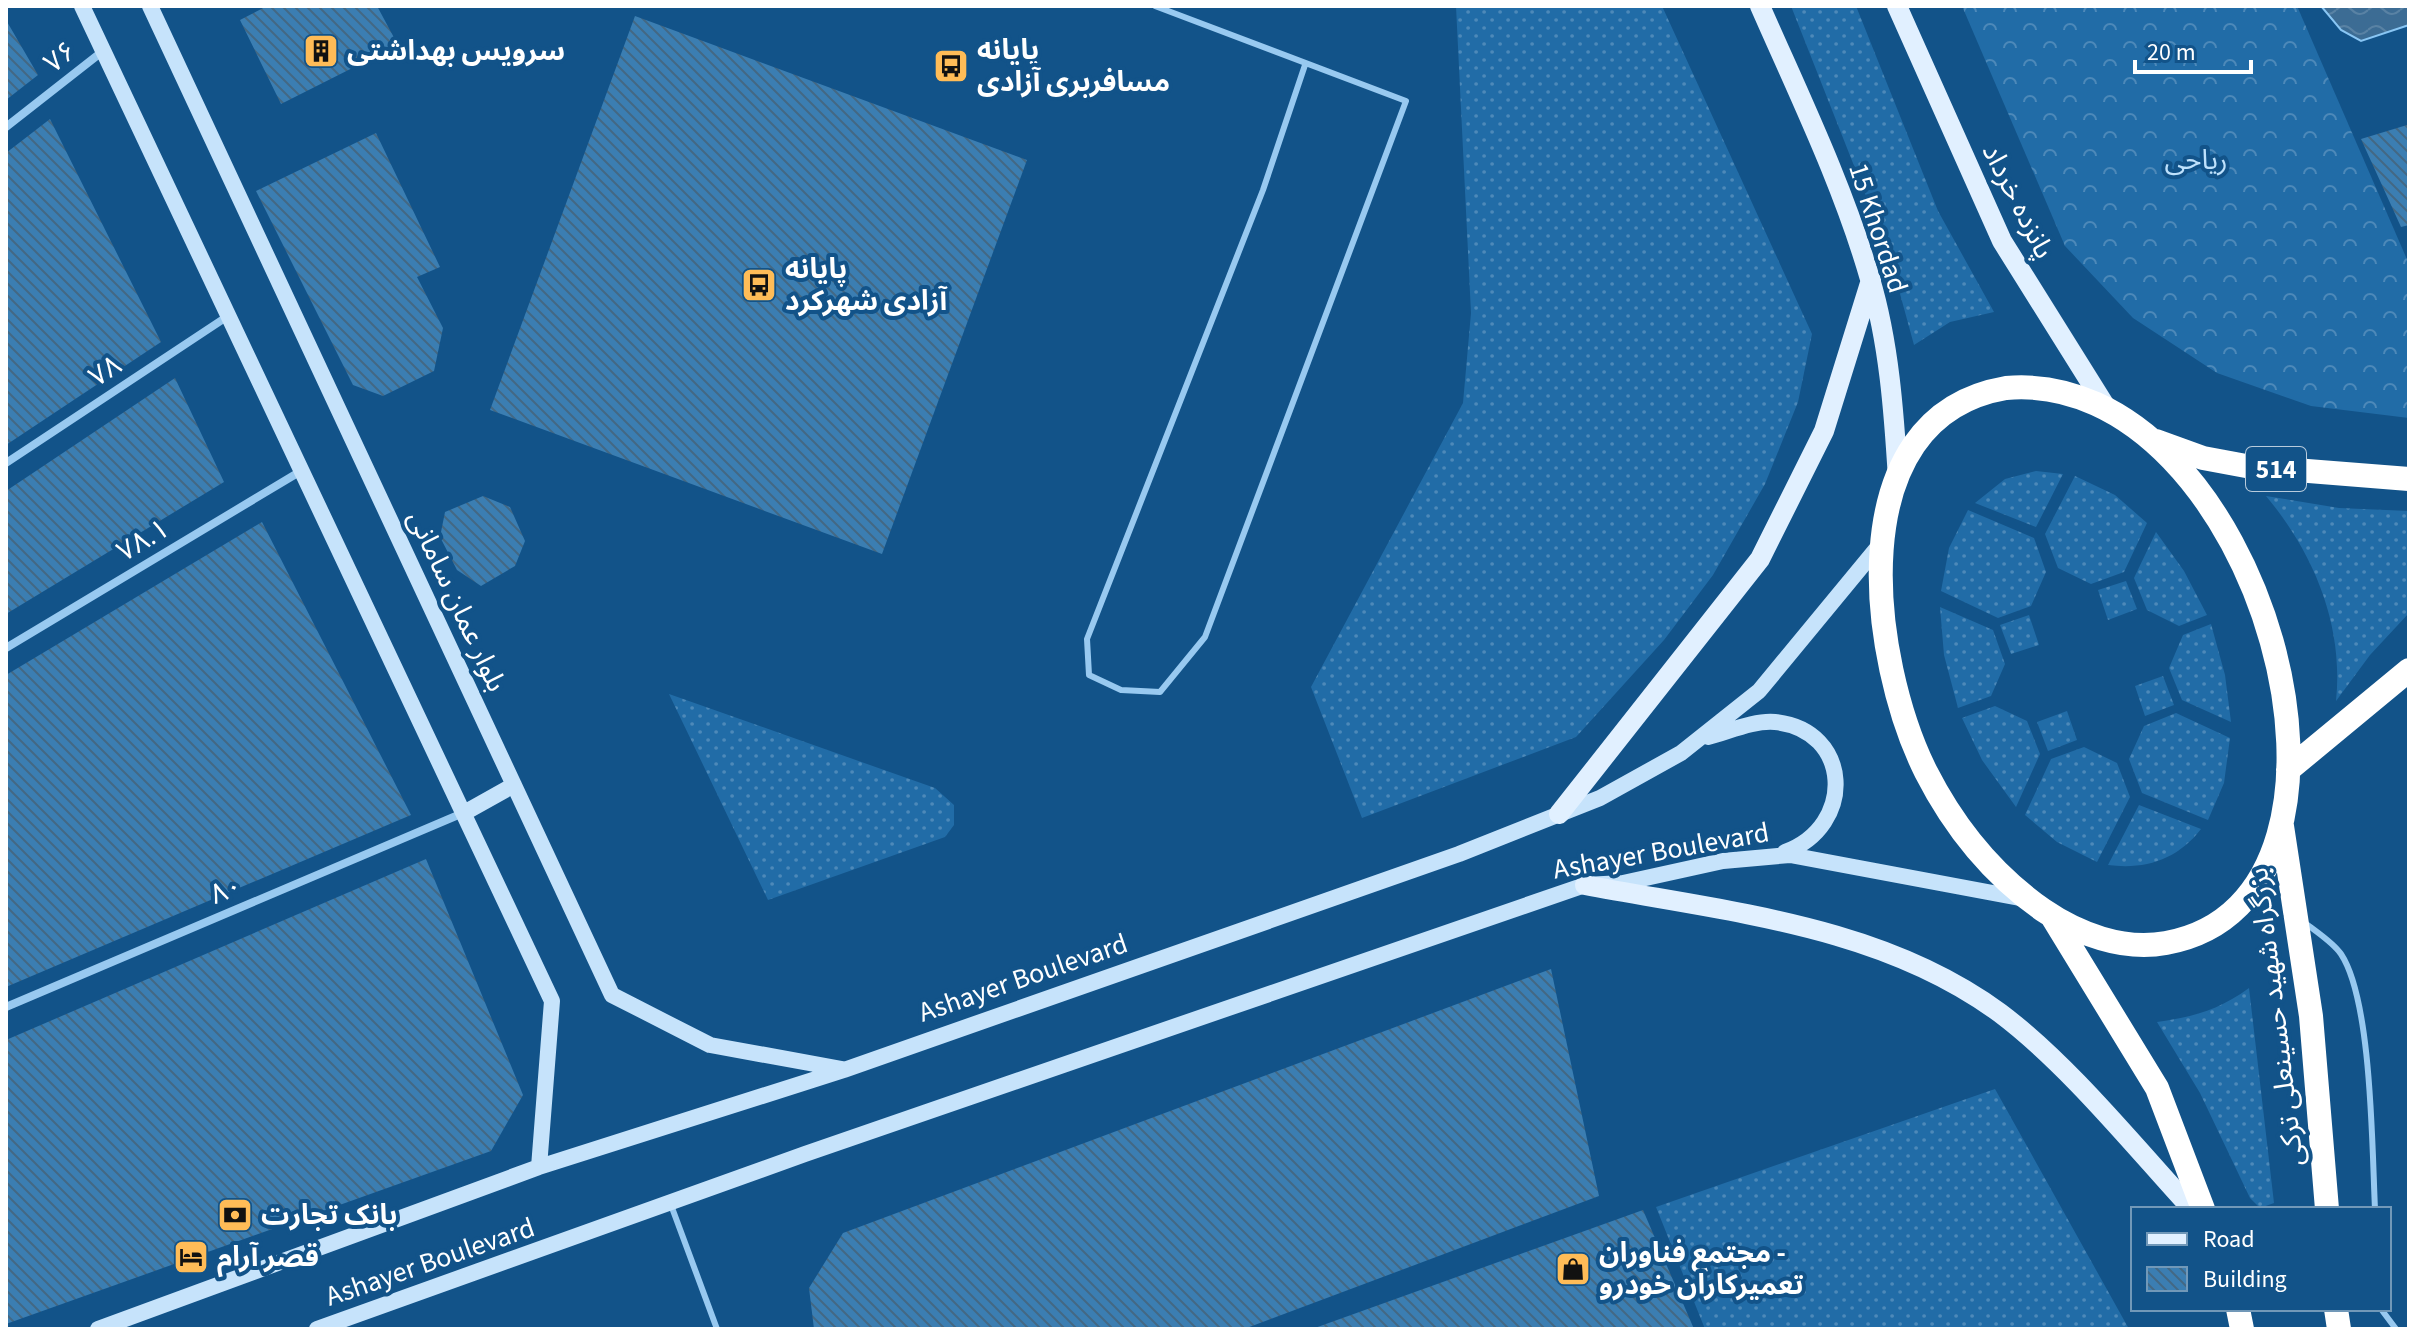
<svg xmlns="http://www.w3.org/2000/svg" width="2415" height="1335" viewBox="0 0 2415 1335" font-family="'Source Sans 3','Noto Sans Arabic',sans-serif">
  <defs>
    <pattern id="grass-dots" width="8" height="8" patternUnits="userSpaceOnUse" patternTransform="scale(2)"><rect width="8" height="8" fill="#216ca7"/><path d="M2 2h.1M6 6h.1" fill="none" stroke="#4d89b9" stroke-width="1.8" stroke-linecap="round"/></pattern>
    <pattern id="forest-crowns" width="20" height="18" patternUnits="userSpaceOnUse" patternTransform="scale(2)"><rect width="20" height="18" fill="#216ca7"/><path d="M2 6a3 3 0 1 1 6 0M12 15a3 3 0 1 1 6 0" fill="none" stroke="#4d89b9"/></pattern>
    <pattern id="water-waves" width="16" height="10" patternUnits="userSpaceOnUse" patternTransform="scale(2)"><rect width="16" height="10" fill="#3c6c94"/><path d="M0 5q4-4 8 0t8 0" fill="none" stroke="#5982a4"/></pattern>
    <pattern id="building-back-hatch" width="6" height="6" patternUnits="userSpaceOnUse" patternTransform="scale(2)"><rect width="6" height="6" fill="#3b7eb2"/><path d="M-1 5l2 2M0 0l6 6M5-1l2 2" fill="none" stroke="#436884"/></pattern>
  </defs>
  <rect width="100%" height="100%" fill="#125389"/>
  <path fill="url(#grass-dots)" d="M1456,6H1662L1812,334L1798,402L1765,484L1713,575L1664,640L1576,737L1362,818L1311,687L1463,403L1471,313Z
    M1791,6H1856L1938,211L1994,312L1950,322L1914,345L1890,257Z
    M2036,471L2063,474L2036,527L1975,503L2005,479Z
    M2075,476L2115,495L2147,523L2124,572L2091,584L2058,568L2045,534Z
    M2266,496L2339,508L2409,511V613L2370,655L2336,701C2344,626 2314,553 2266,496Z
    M1968,510L2034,538L2046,572L2031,606L1998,618L1941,591L1949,548Z
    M2156,532L2184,571L2207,615L2179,626L2147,610L2134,578Z
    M2126,581L2137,609L2108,620L2098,590Z
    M1940,607L1993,630L2005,664L1991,696L1958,708L1944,655Z
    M2029,615L2039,645L2011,654L2000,625Z
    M2211,624L2225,675L2231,722L2182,700L2169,668L2183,635Z
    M2163,676L2174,705L2145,716L2135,686Z
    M669,694L935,788L954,805V825L945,837L768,900Z
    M1995,706L2027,721L2040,754L2016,807L1982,760L1962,718Z
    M2067,711L2077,740L2048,751L2037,722Z
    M2176,713L2230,738L2224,783L2208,820L2142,793L2129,759L2144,726Z
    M2084,747L2117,763L2130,797L2097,862L2057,842L2025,815L2051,759Z
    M2139,805L2201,829C2178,859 2146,870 2108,865Z
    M2249,988L2274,1203L2260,1208L2250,1198L2200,1093L2157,1022C2193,1017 2219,1010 2249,988Z
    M1995,1089L2129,1329H1705L1656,1207Z"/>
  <path fill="url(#forest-crowns)" d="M1962,6H2297L2409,264V418L2311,406L2217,373L2133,318L2065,246Z"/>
  <path fill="url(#water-waves)" stroke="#89c6f4" stroke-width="2" d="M2321,6H2409V25L2361,41L2341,30Z"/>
  <path fill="url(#building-back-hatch)" d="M267,6H377L398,45L281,104L240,20Z
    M635,16L1027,160L882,554L490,410Z
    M6,20L38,75L6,100Z
    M50,119L161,342L6,445V153Z
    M2407,125L2409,225L2401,227L2361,139Z
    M376,133L440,267L417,277L443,328L434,371L383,396L353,385L256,191Z
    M175,378L224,482L6,614V491Z
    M483,496L510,507L525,541L515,566L481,586L457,570L440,537L445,512Z
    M262,522L411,815L6,987V675Z
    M426,859L523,1095L491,1151L6,1324V1040Z
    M1551,969L1599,1196L1244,1329H814L809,1288L843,1233Z
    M1643,1210L1694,1329H1312Z"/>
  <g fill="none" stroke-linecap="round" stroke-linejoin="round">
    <path stroke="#98c9f0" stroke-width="6" d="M1155,6L1406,101L1205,637L1160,692L1121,690L1089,675L1087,639L1263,190L1305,65
      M2304,922C2315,931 2333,942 2341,954C2372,1001 2372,1149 2375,1209
      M671,1205L717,1329
      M2381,1309L2396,1329"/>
    <path stroke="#98c9f0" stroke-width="8" d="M6,127L103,51
      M6,463L228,316
      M6,648L301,471
      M6,1007L463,813"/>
    <path stroke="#c6e3fb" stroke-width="16" d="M82,6L552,1001L539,1167
      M150,6L612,995L710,1045L842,1069
      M1708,737C1728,732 1754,720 1775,722C1852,730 1856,826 1785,852
      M464,813L514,785
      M98,1329L539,1167L844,1070L1459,854L1600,798L1681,753L1759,691L1882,542
      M317,1329L805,1154L1585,885L1623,883L1723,861L1790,855L2025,899"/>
    <path stroke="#e1f0ff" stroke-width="20" d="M1760,6C1799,95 1843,185 1870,279C1889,342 1894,413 1898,479
      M1897,6L2002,241L2109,412
      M1559,814L1760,559L1824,431L1871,280
      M1585,885C1727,912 1881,925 2000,1013C2068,1064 2134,1146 2192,1209"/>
    <path stroke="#fff" stroke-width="24" d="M2006,388C2260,366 2407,900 2166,943C2123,951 2078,934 2043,910C1993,875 1954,827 1926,772C1871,662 1836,417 2006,388Z
      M2156,441L2203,458L2246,466L2409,479
      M2288,770L2409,670
      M2282,826L2311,1016L2327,1209
      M2053,918L2157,1088L2203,1209
      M2238,1309L2242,1329
      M2336,1309L2339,1329"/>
  </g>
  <defs>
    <g id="building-square" transform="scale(1.8)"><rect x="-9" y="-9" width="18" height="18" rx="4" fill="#ffbc57" stroke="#125389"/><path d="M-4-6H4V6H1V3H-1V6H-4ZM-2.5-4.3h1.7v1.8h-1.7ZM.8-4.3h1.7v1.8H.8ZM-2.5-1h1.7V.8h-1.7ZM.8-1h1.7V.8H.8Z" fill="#111"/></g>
    <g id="bus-square" transform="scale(1.8)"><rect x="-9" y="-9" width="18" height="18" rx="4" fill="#ffbc57" stroke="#125389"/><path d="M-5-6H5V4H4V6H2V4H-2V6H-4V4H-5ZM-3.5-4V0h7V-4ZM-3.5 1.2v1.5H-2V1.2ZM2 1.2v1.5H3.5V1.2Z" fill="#111"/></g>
    <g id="bank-square" transform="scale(1.8)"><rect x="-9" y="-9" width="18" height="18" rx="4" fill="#ffbc57" stroke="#125389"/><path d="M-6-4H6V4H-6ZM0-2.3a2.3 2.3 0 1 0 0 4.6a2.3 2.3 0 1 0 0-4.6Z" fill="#111"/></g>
    <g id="hotel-square" transform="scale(1.8)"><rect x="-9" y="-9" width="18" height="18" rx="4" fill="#ffbc57" stroke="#125389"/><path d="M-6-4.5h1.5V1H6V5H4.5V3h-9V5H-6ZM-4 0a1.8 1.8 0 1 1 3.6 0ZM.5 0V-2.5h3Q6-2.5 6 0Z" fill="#111"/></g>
    <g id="shop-square" transform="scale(1.8)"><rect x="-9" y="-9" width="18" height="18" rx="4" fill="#ffbc57" stroke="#125389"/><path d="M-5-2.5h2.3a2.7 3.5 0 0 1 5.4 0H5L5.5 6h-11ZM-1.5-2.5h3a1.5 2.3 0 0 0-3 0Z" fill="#111"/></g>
  </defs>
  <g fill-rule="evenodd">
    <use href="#building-square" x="321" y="51"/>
    <use href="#bus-square" x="951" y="66"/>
    <use href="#bus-square" x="759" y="285"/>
    <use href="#bank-square" x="235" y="1215"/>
    <use href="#hotel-square" x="191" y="1257"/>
    <use href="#shop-square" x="1573" y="1269"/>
  </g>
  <g text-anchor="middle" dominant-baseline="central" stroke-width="8" stroke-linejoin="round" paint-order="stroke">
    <rect fill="#125389" stroke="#b8cbdc" stroke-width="2" x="2246" y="447" width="60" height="44" rx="6"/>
    <g font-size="26" font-weight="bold" fill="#fff">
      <text x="2276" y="469">514</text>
    </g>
    <g font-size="28" font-weight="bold" fill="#fff" stroke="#125389" text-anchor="start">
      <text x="977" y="50">پایانه<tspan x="977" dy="32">مسافربری آزادی</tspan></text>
      <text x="347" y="51">سرویس بهداشتی</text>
      <text x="785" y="269">پایانه<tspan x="785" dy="32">آزادی شهرکرد</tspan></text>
      <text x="261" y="1215">بانک تجارت</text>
      <text x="1599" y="1253">مجتمع فناوران -<tspan x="1599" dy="32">تعمیرکاران خودرو</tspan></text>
      <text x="217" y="1257">قصر آرام</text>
    </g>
    <g font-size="28" fill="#fff" stroke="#125389">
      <text transform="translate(60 57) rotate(-38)">۷۶</text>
      <text transform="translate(2018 201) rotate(63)">پانزده خرداد</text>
      <text transform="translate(1878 228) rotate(72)">15 Khordad</text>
      <text transform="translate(105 371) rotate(-34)">۷۸</text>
      <text transform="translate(143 540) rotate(-31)">۷۸.۱</text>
      <text transform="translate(457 601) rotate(65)">بلوار عمان سامانی</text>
      <text transform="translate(1661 851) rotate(-10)">Ashayer Boulevard</text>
      <text transform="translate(226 890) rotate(-23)">۸۰</text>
      <text transform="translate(1023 978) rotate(-19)">Ashayer Boulevard</text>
      <text transform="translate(2276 1017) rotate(-97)">بزرگراه شهید حسینعلی ترکی</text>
      <text transform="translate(430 1262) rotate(-19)">Ashayer Boulevard</text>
    </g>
    <g font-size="28" fill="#bee1fc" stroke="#125389">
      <text x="2196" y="160">ریاحی</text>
    </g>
  </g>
  <rect width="2415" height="1335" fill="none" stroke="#ffffff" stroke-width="16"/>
  <rect x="2131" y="1207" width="260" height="104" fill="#125389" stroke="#7198b8" stroke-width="2"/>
  <rect x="2147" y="1233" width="40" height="12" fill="#e1f0ff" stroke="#7198b8" stroke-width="2"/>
  <text x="2203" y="1247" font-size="24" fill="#ffffff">Road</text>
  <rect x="2147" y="1267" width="40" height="24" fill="url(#building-back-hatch)" stroke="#7198b8" stroke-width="2"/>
  <text x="2203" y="1287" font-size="24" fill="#ffffff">Building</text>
  <path d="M2135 60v12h116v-12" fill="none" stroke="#ffffff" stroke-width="4"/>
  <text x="2147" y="60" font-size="24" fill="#ffffff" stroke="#125389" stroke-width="6" paint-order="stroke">20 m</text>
</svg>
